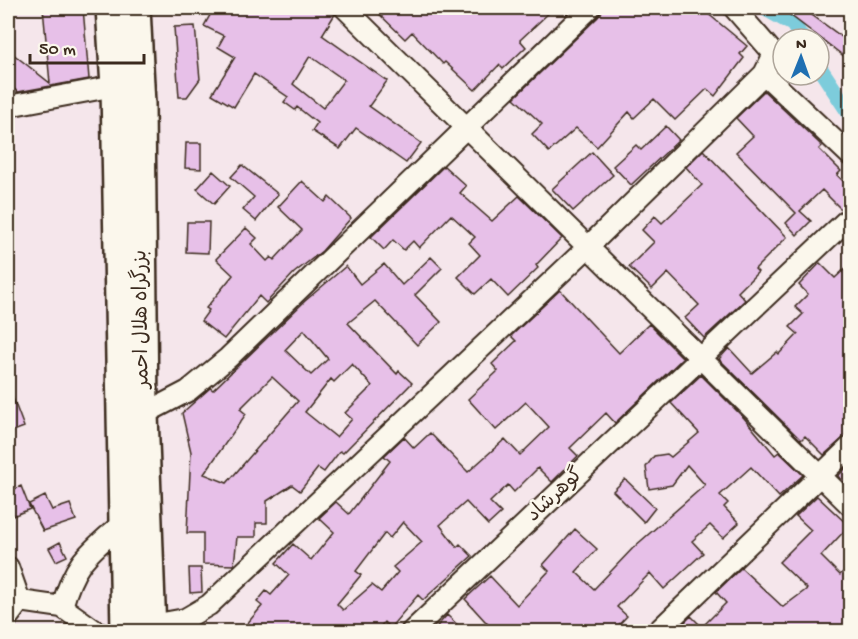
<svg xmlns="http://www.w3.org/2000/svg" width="858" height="639" viewBox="0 0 858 639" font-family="'Gochi Hand','Playpen Sans Arabic',sans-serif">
  <rect width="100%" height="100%" fill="#f5e6eb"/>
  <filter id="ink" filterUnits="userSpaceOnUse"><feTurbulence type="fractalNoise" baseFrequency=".0167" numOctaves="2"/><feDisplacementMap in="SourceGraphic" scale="12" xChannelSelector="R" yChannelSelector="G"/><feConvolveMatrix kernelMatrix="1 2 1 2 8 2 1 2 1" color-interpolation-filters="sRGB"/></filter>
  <g filter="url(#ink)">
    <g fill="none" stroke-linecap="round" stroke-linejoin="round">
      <path stroke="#7dccdb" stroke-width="16" d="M765,8L793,24L802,39
        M819,67L850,114"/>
    </g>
    <path fill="#e7c0e8" stroke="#3b2a1e" stroke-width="1.5" fill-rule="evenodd" d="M43,8H83L89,79L18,92L8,84V50L50,83Z
      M214,8H329L335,14L322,35L387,81L369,106L421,143L406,163L356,128L340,149L312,131L317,123L297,107L295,110L284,102L288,97L254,74L234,107L212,94L235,57L218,47L224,36L204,26ZM310,56L344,80L323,108L293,84Z
      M373,8H554L520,40L526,47L503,69L499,65L475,90L445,62L443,64L412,32L405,39Z
      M604,8H701L747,46L740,54L744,58L715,96L707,89L675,120L654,99L634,118L629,112L597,147L576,128L549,152L532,134L542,124L514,98L598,17Z
      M795,8H817L812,15L850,43V50L845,57L790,15Z
      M195,26L200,79L187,97H179L174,27Z
      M764,91L818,142L822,146L819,149L841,171L837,175L850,188V204L841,209L822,190L800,211L811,221L797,235L786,223L796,213L736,152L753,136L736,118Z
      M666,126L679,140L631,185L613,166L636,145L641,150Z
      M186,143H201V169L185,168Z
      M703,150L787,237L755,269L758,272L738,292L745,300L704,338L685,318L699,305L668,273L652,289L629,267L654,242L642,230L655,216L662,223L702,185L686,167Z
      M592,152L613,175L573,211L552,189Z
      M242,165L278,194L256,221L243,210L254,197L231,177Z
      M444,166L466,186L460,193L492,221L519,196L562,238L536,265L538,268L508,297L491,279L475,294L458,277L480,255L469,243L475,237L451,215L419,248L413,241L404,250L393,240L384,250L371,237Z
      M213,171L230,186L214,204L197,189Z
      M302,181L325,202L329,197L351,218L322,251L294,273L266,303L259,296L224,339L201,321L209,310L206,308L233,275L216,259L246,228L257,238L251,244L267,261L271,257L274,260L302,230L278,207Z
      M187,222H209L208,253L186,252Z
      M431,257L442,268L415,295L441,322L417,345L375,301L348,323L397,374L399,371L412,383L343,453L340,451L324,472L318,468L300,491L292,485L267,501V523H256V537H237L234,565L203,564V533H187L191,452L182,413L210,388L213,390L305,301L346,266L360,284L384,264L402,285ZM304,330L328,359L311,375L285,350ZM352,364L372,386L345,413L352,419L336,437L305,412L331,379L334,382ZM272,377L298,401L227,483L204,474L246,414L240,409Z
      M820,263L835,278L850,264V407L844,414L850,420V432L824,455L805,436L801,440L719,359L729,348L752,373L777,352L779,354L798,334L790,327L803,314L795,307L808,294L799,285Z
      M560,290L619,353L649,324L683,358L615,423L606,413L570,448L578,456L552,482L538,468L514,492L508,485L490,502L501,513L488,525L466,502L440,525L457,547L460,544L472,556L423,600L418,595L390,628L384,622L376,632H240L262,606L257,602L266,591L271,595L289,575L276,563L293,544L311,560L334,532L319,518L336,502L349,514L390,461L384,456L404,437L414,448L430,433L468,472L505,439L520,455L549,427L526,402L496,430L468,399L498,371L492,364L516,341L511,336ZM403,522L422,542L393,567L398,572L381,592L372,585L343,610L337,604L361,575L356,571L385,533L390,538Z
      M701,375L744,418L775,455L779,452L803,475L779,497L751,467L720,495L728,503L724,507L739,523L723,538L710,525L692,541L703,553L664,589L650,573L617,607L627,616L612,632H495L465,599L490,576L517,605L549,571L543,565L575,529L597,549L576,572L594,589L634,547L705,485L687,465L672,485L649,489L646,467L654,456L667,454L671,457L699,433L671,403Z
      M8,385L24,427L8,433Z
      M850,464V489L838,476Z
      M625,479L655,508L644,522L613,491Z
      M21,486L30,509L8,518V492Z
      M45,496L52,510L70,504L76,520L43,531L29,504Z
      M817,496L849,526L821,556L840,575L850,565V632H675L691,616L702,627L726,603L716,592L741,568L783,607L807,589L779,562L811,530L796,516Z
      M60,542L67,556L56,561L49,548Z
      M189,568H201L202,592L190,593Z
      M447,615L465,632H432Z"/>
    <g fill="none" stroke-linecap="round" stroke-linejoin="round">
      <g stroke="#3b2a1e" stroke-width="24">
        <path id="minor" d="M345,8L850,505
          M764,74L850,155
          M8,106L115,86
          M144,414L188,391L228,358L590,8
          M8,567L20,601
          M20,601L62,607L97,632
          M62,607C75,560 89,553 124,522
          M8,617L20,601
          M152,625L185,619L209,605L587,248L764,74L774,54L734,8
          M411,632L850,217
          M657,632L850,447"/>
      </g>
      <g stroke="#3b2a1e" stroke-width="32">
        <path id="highway" d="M110,8L115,86L125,632
          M136,8L141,104L144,414L152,632"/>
      </g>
      <use href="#minor" stroke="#fbf7ec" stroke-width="20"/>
      <use href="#highway" stroke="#fbf7ec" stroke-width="27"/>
    </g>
  </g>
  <g text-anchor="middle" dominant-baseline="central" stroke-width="5" stroke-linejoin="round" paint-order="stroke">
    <g font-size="20" fill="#3b2a1e" stroke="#fbf7ec">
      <text transform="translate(143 319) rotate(-91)">بزرگراه هلال احمر</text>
      <text transform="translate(556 496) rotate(-43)">گوهرشاد</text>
    </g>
  </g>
  <rect width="858" height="639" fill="none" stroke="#fbf7ec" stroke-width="30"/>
  <rect x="15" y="15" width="828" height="609" fill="none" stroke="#3b2a1e" stroke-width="2" filter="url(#ink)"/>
  <g transform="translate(801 57) rotate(1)"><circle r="28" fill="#fbf7ec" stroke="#aea59a" stroke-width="1.5"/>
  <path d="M0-4.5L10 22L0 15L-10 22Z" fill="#1f6fb2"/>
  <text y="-9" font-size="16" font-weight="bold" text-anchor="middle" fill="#3b2a1e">N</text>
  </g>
  <path d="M30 54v9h114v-9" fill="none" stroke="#3b2a1e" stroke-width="3"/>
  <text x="39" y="54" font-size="18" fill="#3b2a1e" stroke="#fbf7ec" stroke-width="4.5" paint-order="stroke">50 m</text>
</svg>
